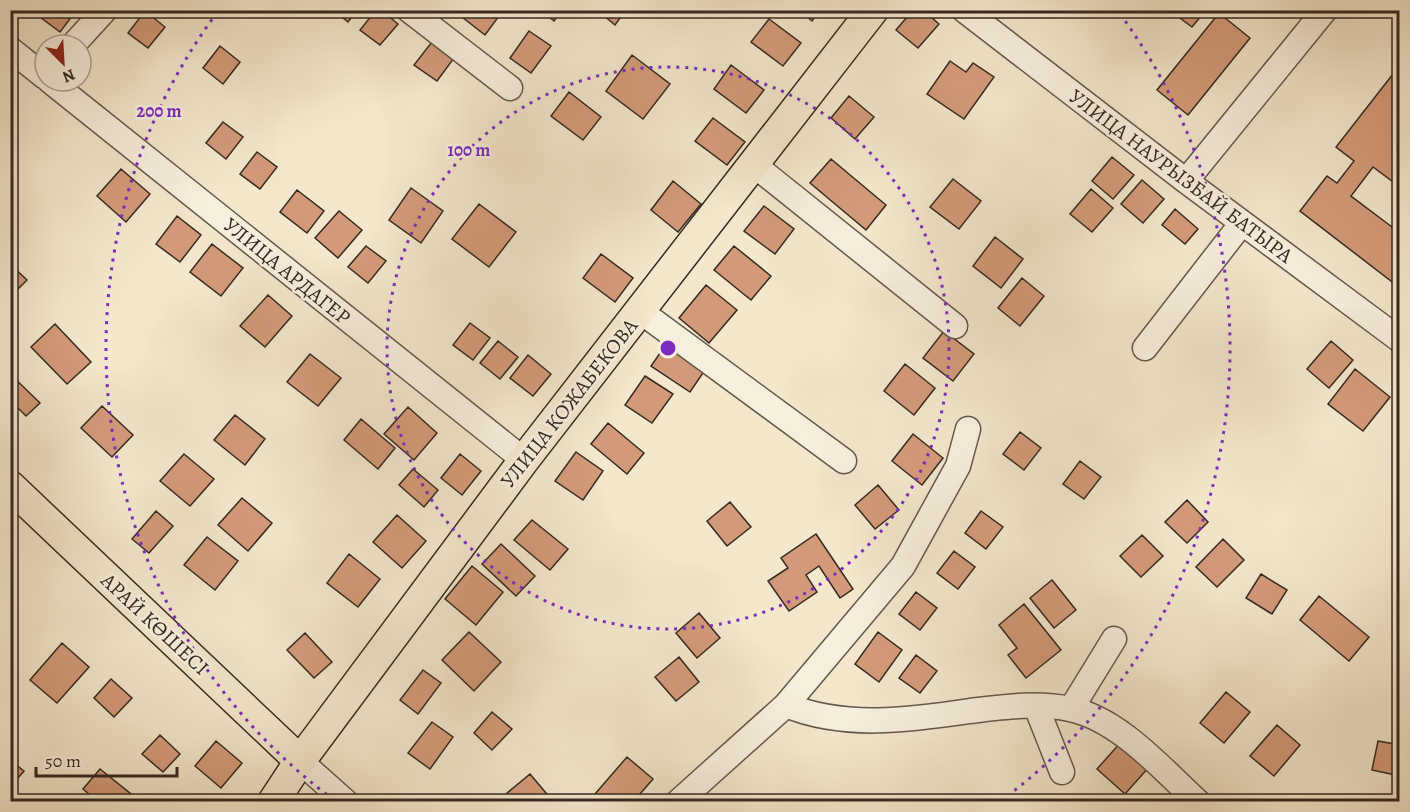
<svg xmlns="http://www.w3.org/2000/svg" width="1410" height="812" viewBox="0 0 1410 812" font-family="Alegreya,serif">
  <rect width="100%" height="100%" fill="#f3e7cc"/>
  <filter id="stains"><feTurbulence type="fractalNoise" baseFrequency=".00333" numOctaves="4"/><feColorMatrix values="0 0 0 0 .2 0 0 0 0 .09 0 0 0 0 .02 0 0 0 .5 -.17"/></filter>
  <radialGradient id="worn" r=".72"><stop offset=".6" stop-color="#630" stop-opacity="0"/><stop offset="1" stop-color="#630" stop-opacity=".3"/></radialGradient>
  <path fill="#d39a79" stroke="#352921" stroke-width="1.5" d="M39,10H76V11L60,32L36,14Z
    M333,10H357L348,22Z
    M376,10H381L398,24L380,45L360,30Z
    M453,10H501L502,12L485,35Z
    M540,10H562L554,21Z
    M597,10H626L615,25Z
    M799,10H820L812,21Z
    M913,10H923L939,24L918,48L896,30Z
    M1180,10H1206L1192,27L1176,15Z
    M145,11L165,27L148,48L128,33Z
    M1219,13L1250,38L1188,115L1157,90Z
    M769,19L801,43L783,66L751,42Z
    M529,31L551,46L531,73L510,58Z
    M435,38L457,54L437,81L414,65Z
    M220,46L240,62L223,84L203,68Z
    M632,55L670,84L643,119L606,91Z
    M950,61L966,72L973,63L994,77L964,119L927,94Z
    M731,65L764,90L746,113L714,89Z
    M1400,65V187L1373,167L1351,196L1400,233V288L1300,211L1327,176L1337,183L1354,161L1336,147Z
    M569,92L601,117L583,140L551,116Z
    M849,96L874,117L855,139L831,118Z
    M713,118L745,142L727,165L695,141Z
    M223,122L243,137L226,159L206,143Z
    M257,152L277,167L260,189L240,174Z
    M1112,157L1134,175L1113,199L1092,181Z
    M831,159L886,205L866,230L810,183Z
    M121,169L150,194L126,222L97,196Z
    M953,179L981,201L959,229L930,207Z
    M1142,180L1164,199L1143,223L1121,204Z
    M673,181L701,204L678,232L651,210Z
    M411,188L443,211L421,243L389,220Z
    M1091,189L1113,208L1092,232L1070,214Z
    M297,190L324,211L307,233L280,212Z
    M479,204L516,232L489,267L452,239Z
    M764,206L794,229L775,254L744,231Z
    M1175,209L1198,229L1185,244L1162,225Z
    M339,211L362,230L338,258L315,238Z
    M177,216L201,235L180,262L156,244Z
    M995,237L1023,259L1001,288L973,266Z
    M212,244L243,268L221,296L190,272Z
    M366,246L386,261L368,283L348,267Z
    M734,246L771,276L751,300L714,270Z
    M601,254L633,278L615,302L583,278Z
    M10,264L27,280L10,297Z
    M1022,278L1044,296L1020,326L998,308Z
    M706,285L737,310L709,343L679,318Z
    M268,295L292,316L265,347L240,326Z
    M470,323L490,338L473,360L453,345Z
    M55,324L91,362L67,384L31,347Z
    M944,331L974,354L953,381L923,358Z
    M498,341L518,357L500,379L480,363Z
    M1331,341L1353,360L1329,388L1307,369Z
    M667,343L705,370L690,392L651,366Z
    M310,354L341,378L318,406L287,382Z
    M528,355L551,374L533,396L510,378Z
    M905,364L935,388L914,415L884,391Z
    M1355,369L1390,397L1363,431L1328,404Z
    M10,374L40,403L26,416L10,400Z
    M645,376L673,394L652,423L625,405Z
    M102,406L133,435L112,457L81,428Z
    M408,407L437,433L414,460L384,434Z
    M235,415L265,439L245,465L214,440Z
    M361,419L395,448L378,469L344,440Z
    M608,423L644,453L627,474L591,444Z
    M1020,432L1041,448L1024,470L1003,454Z
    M913,434L943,458L922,485L892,461Z
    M576,452L603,471L583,500L555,481Z
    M184,454L214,479L190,506L160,481Z
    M460,454L481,471L462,495L441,478Z
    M1080,461L1101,477L1084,499L1063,484Z
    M413,469L438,490L424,507L399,485Z
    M878,485L899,510L875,529L855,505Z
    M242,498L272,523L248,551L218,525Z
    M1187,500L1208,522L1187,543L1165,522Z
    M730,502L751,527L727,546L707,521Z
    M156,511L173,526L149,553L132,539Z
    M981,511L1003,527L986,549L965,533Z
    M397,515L426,541L402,568L373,542Z
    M532,520L568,549L550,570L514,540Z
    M816,534L853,589L840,598L819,566L806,575L817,592L789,611L768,581L788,568L781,558Z
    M1142,535L1163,556L1141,577L1120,556Z
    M207,537L238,561L215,590L184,565Z
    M1223,539L1244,560L1217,587L1196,567Z
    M501,544L535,576L516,596L482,564Z
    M954,551L975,567L958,589L937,573Z
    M349,554L380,579L358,607L327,583Z
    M472,566L503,592L476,625L445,599Z
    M1261,574L1287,590L1272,614L1246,598Z
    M1052,580L1076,610L1054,628L1030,598Z
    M916,592L937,608L920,630L899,614Z
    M1319,596L1369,637L1349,661L1300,620Z
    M1024,604L1061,650L1026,678L1008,655L1017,648L999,625Z
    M699,613L720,638L697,658L676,633Z
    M469,632L501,662L474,691L442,660Z
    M878,632L902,650L879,682L855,664Z
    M305,633L332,662L314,678L287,650Z
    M62,643L89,667L57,703L30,680Z
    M916,655L937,671L920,693L899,678Z
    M679,657L699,682L676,701L655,677Z
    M423,670L441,683L418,714L400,700Z
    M111,679L132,698L114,717L94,698Z
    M1226,692L1250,712L1224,743L1200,723Z
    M492,712L512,729L492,750L474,733Z
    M432,722L453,737L430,769L408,753Z
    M1277,725L1300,745L1274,776L1250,756Z
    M160,735L180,754L163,772L142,754Z
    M216,741L242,763L221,788L195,766Z
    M1378,741L1400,745V776L1372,770Z
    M1121,742L1149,767L1125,794L1097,769Z
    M627,757L653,779L633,802H603L595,794Z
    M10,760L24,771L10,787Z
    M100,769L131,794L125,802H98L83,789Z
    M530,774L551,799L547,802H514L507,793Z"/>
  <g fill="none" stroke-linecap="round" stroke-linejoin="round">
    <g stroke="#64584c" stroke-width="27">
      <path id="minor" d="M409,10L510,88
        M964,10L1186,181L1400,340
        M73,45L105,10
        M10,49L45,77
        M50,81L524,460
        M753,164L955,326
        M1186,181L1325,10
        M640,311L844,461
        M1145,348L1242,223
        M786,705C844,729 909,720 970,711C1002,707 1038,702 1070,709C1119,719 1162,769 1198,802
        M1036,706L1062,772
        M1071,709L1114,639
        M300,761L346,802
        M678,802L786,705L903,566L958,466L968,429"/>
    </g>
    <g stroke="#352921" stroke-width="33">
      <path id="major" d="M10,486L300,761
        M273,802L300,761L524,460L873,10"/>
    </g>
    <use href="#minor" stroke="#f7efde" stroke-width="24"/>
    <use href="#major" stroke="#f3e7cc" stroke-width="30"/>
  </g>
  <g fill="none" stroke="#7b2cbf" stroke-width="3" stroke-dasharray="3 6">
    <circle cx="668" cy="348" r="281"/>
    <path d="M334 800A562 562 0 0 1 216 14M1120 14A562 562 0 0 1 1002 800"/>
  </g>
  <g text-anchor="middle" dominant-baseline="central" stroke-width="5" stroke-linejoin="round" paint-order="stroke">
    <g font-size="21" fill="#352921" stroke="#f7efde">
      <text transform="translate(1181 176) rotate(37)">УЛИЦА НАУРЫЗБАЙ БАТЫРА</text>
      <text transform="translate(287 271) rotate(39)">УЛИЦА АРДАГЕР</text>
      <text transform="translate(569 403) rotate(-52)">УЛИЦА КОЖАБЕКОВА</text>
      <text transform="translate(155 624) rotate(43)">АРАЙ КӨШЕСІ</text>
    </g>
  </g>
  <circle cx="668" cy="348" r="9" fill="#7b2cbf" stroke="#f7efde" stroke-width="3"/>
  <g font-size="18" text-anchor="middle" font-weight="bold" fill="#7b2cbf" stroke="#f7efde" stroke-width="5" stroke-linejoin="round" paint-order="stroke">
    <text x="159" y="117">200 m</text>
    <text x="469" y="156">100 m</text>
  </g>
  <rect width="1410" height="812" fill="none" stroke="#f3e7cc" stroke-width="36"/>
  <rect x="12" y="12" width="1386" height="788" fill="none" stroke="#352921" stroke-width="3"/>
  <rect x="18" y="18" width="1374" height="776" fill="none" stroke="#352921" stroke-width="1.5"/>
  <g transform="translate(63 63) rotate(156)"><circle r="28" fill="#f7efde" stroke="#a9a092" stroke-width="1.5"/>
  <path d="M0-4.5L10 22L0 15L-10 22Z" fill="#8f2418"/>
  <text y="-9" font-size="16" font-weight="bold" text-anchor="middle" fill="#352921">N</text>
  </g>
  <path d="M36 767v9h141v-9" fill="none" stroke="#352921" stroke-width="3"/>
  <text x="45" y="767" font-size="18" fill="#352921" stroke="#f7efde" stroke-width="4.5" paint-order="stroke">50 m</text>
  <rect width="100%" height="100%" filter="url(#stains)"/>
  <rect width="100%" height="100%" fill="url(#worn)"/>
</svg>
